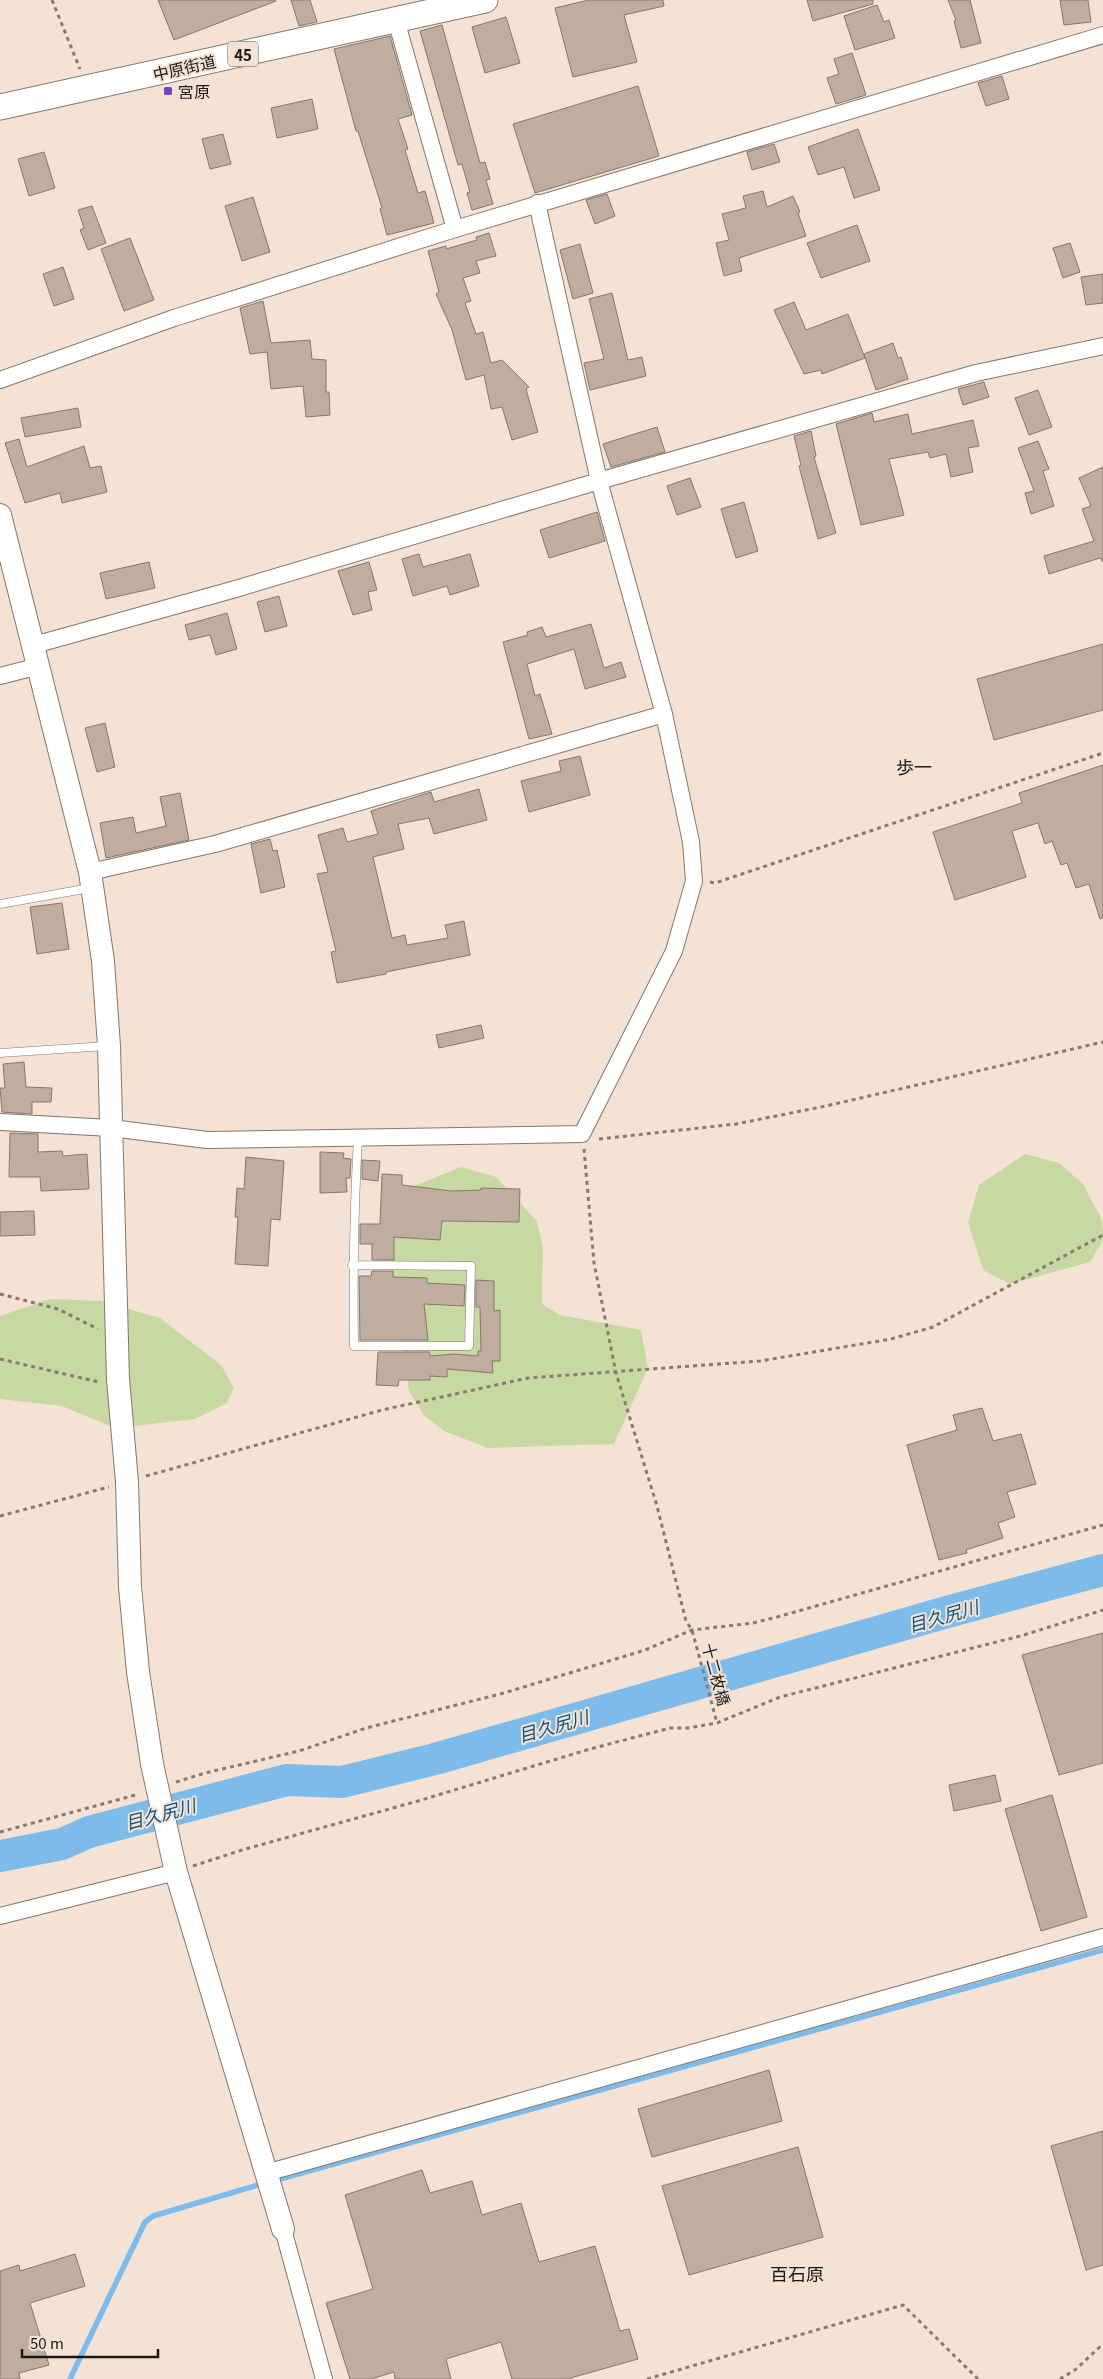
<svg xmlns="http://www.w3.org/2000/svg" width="1103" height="2379" viewBox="0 0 1103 2379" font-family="Georgia,'Noto Sans JP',serif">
  <rect width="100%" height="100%" fill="#f4e2d4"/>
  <path fill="#c7d8a3" d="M1025,1154L1059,1163L1083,1184L1101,1218L1103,1232V1240L1090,1262L1010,1284L983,1270L968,1222L979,1185Z
    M461,1167L496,1177L537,1221L543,1248L542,1304L560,1315L641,1330L648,1368L614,1444L488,1448L444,1431L424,1415L409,1391L387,1242L395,1194Z
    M50,1299L101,1301L160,1318L221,1365L234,1388L227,1403L195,1419L115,1428L62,1406L0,1399V1316Z"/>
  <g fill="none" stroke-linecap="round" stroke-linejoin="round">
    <path stroke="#7dbbeb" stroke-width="5.5" d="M280,2179L1103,1950
      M70,2379L145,2222L153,2216L258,2185"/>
    <path stroke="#7dbbeb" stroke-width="32" d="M0,1856L62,1844L89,1832L287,1780L342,1782L435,1759L947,1612L1103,1570"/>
  </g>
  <path fill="#bfaea0" stroke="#87776a" d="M158,0H275L276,1L174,40Z
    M291,0H310L317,22L299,26Z
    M589,0H663L664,6L624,15L637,62L573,77L555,8Z
    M807,0H873V4L813,21Z
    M948,0H970L981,43L961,48L954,21L956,20Z
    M1060,0H1088L1091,22L1064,25Z
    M877,5L884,22L889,20L895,38L855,50L844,16Z
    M506,17L520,63L485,73L472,27Z
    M442,25L480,163L485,162L490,179L486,180L493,204L472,210L467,193L470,192L462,164L458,165L420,31Z
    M390,36L412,115L398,119L408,149L405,150L418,193L425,191L434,223L387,235L380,209L382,208L358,131H356L334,49Z
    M852,53L866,95L836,104L827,78L839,74L834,59Z
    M1002,76L1009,99L986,106L978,83Z
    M638,86L659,156L535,193L513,124Z
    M312,99L318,129L277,138L271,108Z
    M858,129L880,190L854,198L844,167L818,175L808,147Z
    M223,134L231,164L210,169L202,139Z
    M774,144L780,162L752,170L747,152Z
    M44,152L55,188L29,196L18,159Z
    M763,191L767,207L793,196L800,212L798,213L806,236L739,258L742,271L724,276L716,243L729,240L722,214L746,208L743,196Z
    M607,194L615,216L595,224L586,200Z
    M253,197L270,252L242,261L225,206Z
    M92,206L106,243L88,250L80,230L84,228L78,210Z
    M857,225L870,261L821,278L807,243Z
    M489,233L496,256L476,261L480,273L463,278L471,301L465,303L476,334L483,332L491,363L502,360L529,387L526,389L538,432L512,440L502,407L491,409L484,375L466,380L452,330L436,294L439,292L428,251L446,246V249L477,240L476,237Z
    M130,238L154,300L124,311L101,249Z
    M1070,243L1080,272L1063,278L1053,248Z
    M580,244L593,293L573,299L560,250Z
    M63,267L74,299L54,306L43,274Z
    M1103,274V303L1086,305L1081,277Z
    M612,293L628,360L642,357L646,376L590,390L584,363L604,359L589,299Z
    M263,301L271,343L310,340L312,359L326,360V392H329L330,415L306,417L303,386L271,389L267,352L250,354L240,308Z
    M794,302L806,330L848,314L865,358L822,374L821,370L804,374L774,310Z
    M893,343L898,358L901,357L908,379L876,390L864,354Z
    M984,382L989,397L963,405L958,389Z
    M1038,390L1052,427L1029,435L1015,398Z
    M78,408L81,427L25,437L21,418Z
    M872,413L874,422L908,414L912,434L973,420L979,446L968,448L973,472L951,477L946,454L930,458L928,452L889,459L904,515L861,525L836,424Z
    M657,427L665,452L611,467L603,444Z
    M811,431L816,456L814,457L836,533L818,539L799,466L801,465L794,436Z
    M19,439L27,467L84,446L90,468L101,466L107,492L62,503L60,493L25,503L5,443Z
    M1038,441L1049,469L1043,471L1054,506L1031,514L1025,493L1034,491L1018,448Z
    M1103,467V562L1100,558L1049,574L1044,556L1094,541L1082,509L1091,506L1079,478Z
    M690,478L701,507L677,515L667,486Z
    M744,502L758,551L736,558L721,509Z
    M597,512L605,541L549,558L540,530Z
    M419,554L423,567L470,554L479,586L450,595L447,586L413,596L402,559Z
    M149,562L155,588L106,599L100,573Z
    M369,562L377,590L368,592L372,610L353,615L338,571Z
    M279,596L287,626L265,632L257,602Z
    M227,613L237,649L216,655L210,635L189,640L185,625Z
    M591,624L604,668L621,662L626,677L585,689L574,649L527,664L535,696L540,694L552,734L529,739L503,642L528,635L527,632L542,627L546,637Z
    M1103,644V710L994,740L977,679Z
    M105,723L115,767L97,772L85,728Z
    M580,756L590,795L529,812L521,781L561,771L559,761Z
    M1103,765V918L1100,919L1089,884L1076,888L1067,863L1061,865L1052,841L1045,844L1038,823L1012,831L1026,877L955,900L933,832L1022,803L1019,793Z
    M479,789L487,820L434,834L429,818L398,824L404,849L373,857L392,938L405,935L407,945L448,938L445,925L464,921L470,955L386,972V974L337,983L331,952L336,951L317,874L328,872L318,835L343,828L347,842L378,834L371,811L431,792L434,802Z
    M180,793L189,840L106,858L100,823L133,817L136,833L166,826L160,797Z
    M270,839L273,851L277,850L285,887L261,893L251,844Z
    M62,903L69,949L37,954L30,907Z
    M481,1025L484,1038L439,1048L436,1035Z
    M24,1062L26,1087L52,1088L51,1102H32V1114L2,1112L0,1088H5L3,1064Z
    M10,1133L38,1134V1152L62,1151L63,1156L87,1154L89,1189L41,1191L40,1177H9Z
    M320,1152L344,1153L343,1158L351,1159L350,1178H346L347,1192L320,1193Z
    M246,1157L284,1161L280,1220L271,1219L268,1266L235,1264L238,1217H235L237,1188L244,1189Z
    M362,1160L380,1161L378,1181L362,1179Z
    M382,1174L402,1175V1185L451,1191L481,1190V1188L520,1189L519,1222L442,1221L440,1240L394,1237V1260H372V1244H360V1224H380Z
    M34,1211L35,1235L0,1236V1212Z
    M372,1271H393V1277L427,1278V1283L465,1285L464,1306L424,1304L428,1340H360L359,1276H371Z
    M476,1280L494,1281V1311L500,1310V1361H492L493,1373L447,1369V1377L430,1376V1380H399L398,1386L376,1385L378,1352H429L430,1356L454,1354L478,1356V1351H481L480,1307H476Z
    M982,1408L993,1441L1021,1434L1036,1484L1007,1492L1015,1517L998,1523L1003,1538L966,1550L967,1553L939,1560L907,1445L957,1430L953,1415Z
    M1103,1633V1763L1059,1775L1022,1655Z
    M995,1775L1001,1801L954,1811L949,1785Z
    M1052,1795L1087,1917L1041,1931L1005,1809Z
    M769,2070L782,2121L652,2157L638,2109Z
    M1103,2131V2265L1086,2270L1051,2146Z
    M798,2147L823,2237L689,2275L662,2186Z
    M422,2170L430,2193L472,2181L482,2215L521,2203L539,2262L595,2246L620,2331L629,2329L638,2359L567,2379H512L501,2342L446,2359L451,2379H395L394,2372L371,2379H350L326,2303L373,2289L345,2195Z
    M75,2254L85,2286L30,2303L49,2365L19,2373L20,2379H0V2271L19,2265L20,2271Z"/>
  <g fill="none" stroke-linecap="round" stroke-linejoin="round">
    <g stroke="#867669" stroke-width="9">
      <path id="lane" d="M0,904L90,888
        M0,1053L107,1046
        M352,1265L471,1266L469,1346H354C353,1276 354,1207 358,1138"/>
    </g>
    <g stroke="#867669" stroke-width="18">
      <path id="street" d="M396,20L455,229
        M0,380L174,318L455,229L1103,35
        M34,645L232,590L599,481L976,373L1103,346
        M0,676L39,666
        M90,872L215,844L664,714
        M0,1122L111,1128L207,1140L582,1134L674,951L694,881L691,842L664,714L599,481L537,203
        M0,1916L176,1872
        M266,2173L1103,1937
        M283,2229L324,2379"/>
    </g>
    <g stroke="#867669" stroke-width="24">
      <path id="secondary" d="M0,515L90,872L103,961L109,1046L118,1379L127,1482L130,1587L138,1672L152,1764L176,1872L283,2229"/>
    </g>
    <g stroke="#867669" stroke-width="27">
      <path id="primary" d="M0,107L485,0"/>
    </g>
    <path stroke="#877b71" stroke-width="3" stroke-dasharray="4 4" stroke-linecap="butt" d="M52,0L80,69
      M710,882L715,883L1103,753
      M599,1139L736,1124L826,1106L1103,1042
      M584,1149L594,1263L616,1373L657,1506L686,1621L692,1630L717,1723
      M0,1294L58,1309L98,1329
      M0,1359L99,1382
      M146,1476L382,1410L528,1378L760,1361L891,1339L933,1327L1103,1235
      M0,1516L109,1487
      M176,1782L205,1773L299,1751L366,1728L504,1693L645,1650L692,1630L753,1623L777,1617L1103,1525
      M0,1832L139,1794
      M193,1866L242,1850L418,1801L590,1749L670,1728H688L717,1723L780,1697L1024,1635L1103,1610
      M647,2379L903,2305L978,2379
      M1060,2379L1075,2370L1103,2344"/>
    <use href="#lane" stroke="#fff" stroke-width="8"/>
    <use href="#street" stroke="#fff" stroke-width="16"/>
    <use href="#secondary" stroke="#fff" stroke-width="22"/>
    <use href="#primary" stroke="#fff" stroke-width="25"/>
  </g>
  <rect fill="#7944bb" stroke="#f4e2d4" stroke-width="2" x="163" y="86" width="10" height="10" rx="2.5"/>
  <g text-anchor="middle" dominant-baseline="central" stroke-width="4" stroke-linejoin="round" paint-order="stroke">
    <rect fill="#f4e2d4" stroke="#5e544c" stroke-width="1" x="228" y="41.5" width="30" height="25" rx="4"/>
    <g font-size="15" font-weight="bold" fill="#1d1712">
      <text x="243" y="54">45</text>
    </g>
    <g font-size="16" fill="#1d1712" stroke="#f4e2d4">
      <text transform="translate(184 67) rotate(-13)">中原街道</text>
      <text transform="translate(717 1674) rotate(75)">十二枚橋</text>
    </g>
    <g font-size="16" fill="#1d1712" stroke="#f4e2d4" text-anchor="start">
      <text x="178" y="91">宮原</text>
    </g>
    <g font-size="18" fill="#1d1712" stroke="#f4e2d4">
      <text x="914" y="766">歩一</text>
      <text x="797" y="2273">百石原</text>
    </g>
    <g font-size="18" font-style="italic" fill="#0c5784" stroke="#f4e2d4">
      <text transform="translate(943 1615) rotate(-16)">目久尻川</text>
      <text transform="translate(553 1725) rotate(-16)">目久尻川</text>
      <text transform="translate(160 1813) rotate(-15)">目久尻川</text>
    </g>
  </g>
  <path d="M22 2349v8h136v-8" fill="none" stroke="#1d1712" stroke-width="2.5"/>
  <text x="30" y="2349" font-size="15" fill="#1d1712" stroke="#f4e2d4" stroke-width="4" paint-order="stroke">50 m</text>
</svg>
